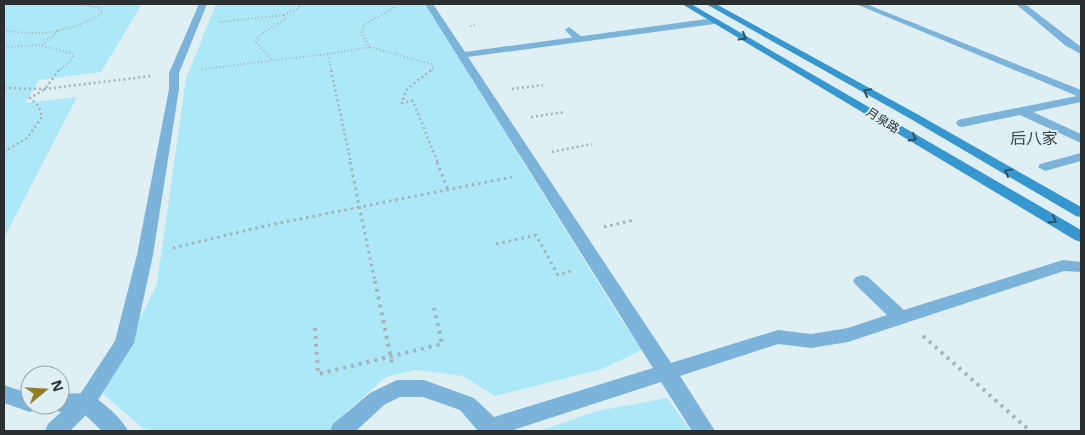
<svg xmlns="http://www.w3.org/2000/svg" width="1085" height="435" viewBox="0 0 1085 435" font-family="'Noto Sans','Noto Sans SC',sans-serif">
  <rect width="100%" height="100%" fill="#dfeff3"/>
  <path fill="#ade8f8" d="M4,4H142L101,72L39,80L25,103L77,97L4,238Z
    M216,4H425L620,318L642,350L602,369L495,396L463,376L416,370L386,377L348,410L332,431H153L143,428L103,394L157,284L186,79Z
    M667,398L691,431H539L597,411Z"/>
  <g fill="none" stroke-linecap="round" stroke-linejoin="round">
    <path stroke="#a6b3b6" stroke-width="2" stroke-dasharray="1 2.5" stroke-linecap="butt" d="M395,4L393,8L364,25L361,33L370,47L431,64L434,68L429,72
      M220,22L284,15
      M470,26L477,25
      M4,30C37,37 75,32 103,12L100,8L80,4
      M42,45L59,30
      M4,47L39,45L74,54L70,62L57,72
      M271,59L255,41L264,32L286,19L284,15L297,9L301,4
      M202,69L328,54
      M332,72L328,54L370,47"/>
    <path stroke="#a6b3b6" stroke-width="2.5" stroke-dasharray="2 3" stroke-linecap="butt" d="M331,70L351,163
      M431,70L406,90L402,103L413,101L438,163
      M4,88L45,89L151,76
      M512,89L543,85
      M531,117L565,112
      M4,152L27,138L42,117L39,107L30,98L45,89L59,70
      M552,152L592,144"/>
    <path stroke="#a6b3b6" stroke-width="3" stroke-dasharray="2.5 4" stroke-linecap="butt" d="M350,162L375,282
      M437,162L448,190
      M604,227L634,220
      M496,244L536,235L558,275L571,271
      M173,248L269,225L512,177"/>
    <path stroke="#a6b3b6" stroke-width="4" stroke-dasharray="3 5" stroke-linecap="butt" d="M375,281L392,363
      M315,328L318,374L442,344L434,308
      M923,336L1030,431"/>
    <path fill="#7bb3db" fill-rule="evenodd" d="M199,4H207L179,73V89L153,255L134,343L93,408L70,431H45L48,424L79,396L115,341L137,255L169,89V73Z
      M569,27L582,37V41H576L565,30Z"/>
    <path fill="#7bb3db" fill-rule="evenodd" d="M425,4H433L465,52L714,18L718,21L714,24L468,57L671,363L778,330L811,334L848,328L887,315L856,285L853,281L856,277L862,275L868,277L904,310L1063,260L1081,262V272L1064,271L848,342L811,348L778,344L680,376L715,431H692L661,382L510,431H478L460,410L423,397H400L384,405L356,431H330L333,424L370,393L397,380H424L474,398L494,417L653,368Z
      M856,4H866L1081,90V102L1033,112L1081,134V143L1020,115L962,127L958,126L956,123L958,120L962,119L1077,96Z
      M1016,4H1025L1081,47V54L1066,46Z
      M1081,153V161L1045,171L1038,167L1040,164Z
      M4,385L30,394V405H40L37,409L30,412L4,403Z
      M86,393C99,398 123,419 128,431H102L81,411L60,412L53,409L50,405H60V394Z"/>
    <path fill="#3596d0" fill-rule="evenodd" d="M682,4H691L1081,230V242L1075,240Z
      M706,4H716L917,114L1081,207V217L1076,216L909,118Z"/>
  </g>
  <defs><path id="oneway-chevron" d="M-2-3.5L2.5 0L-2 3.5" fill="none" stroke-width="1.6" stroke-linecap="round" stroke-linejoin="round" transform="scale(1.25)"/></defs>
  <g stroke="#2d4f61">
    <use href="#oneway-chevron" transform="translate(743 37) rotate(30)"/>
    <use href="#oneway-chevron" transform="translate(867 92) rotate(-152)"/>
    <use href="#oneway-chevron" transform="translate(913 138) rotate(30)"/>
    <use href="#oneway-chevron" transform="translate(1008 172) rotate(-151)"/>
    <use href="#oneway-chevron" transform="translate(1053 220) rotate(30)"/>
  </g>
  <g text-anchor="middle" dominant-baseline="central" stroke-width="4" stroke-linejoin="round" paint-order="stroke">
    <g font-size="12" fill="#2a3031" stroke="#dfeff3">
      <text transform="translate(883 120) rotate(32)">月泉路</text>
    </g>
    <g font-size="16" fill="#374448" stroke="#dfeff3">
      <text x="1034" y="138">后八家</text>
    </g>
  </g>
  <rect width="1085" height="435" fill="none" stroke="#2a3031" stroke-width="10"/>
  <g transform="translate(45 390) rotate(72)"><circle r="24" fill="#dfeff3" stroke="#97a3a5"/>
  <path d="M0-4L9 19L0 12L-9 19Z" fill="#947e25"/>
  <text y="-8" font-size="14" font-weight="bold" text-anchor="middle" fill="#2a3031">N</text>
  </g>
</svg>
